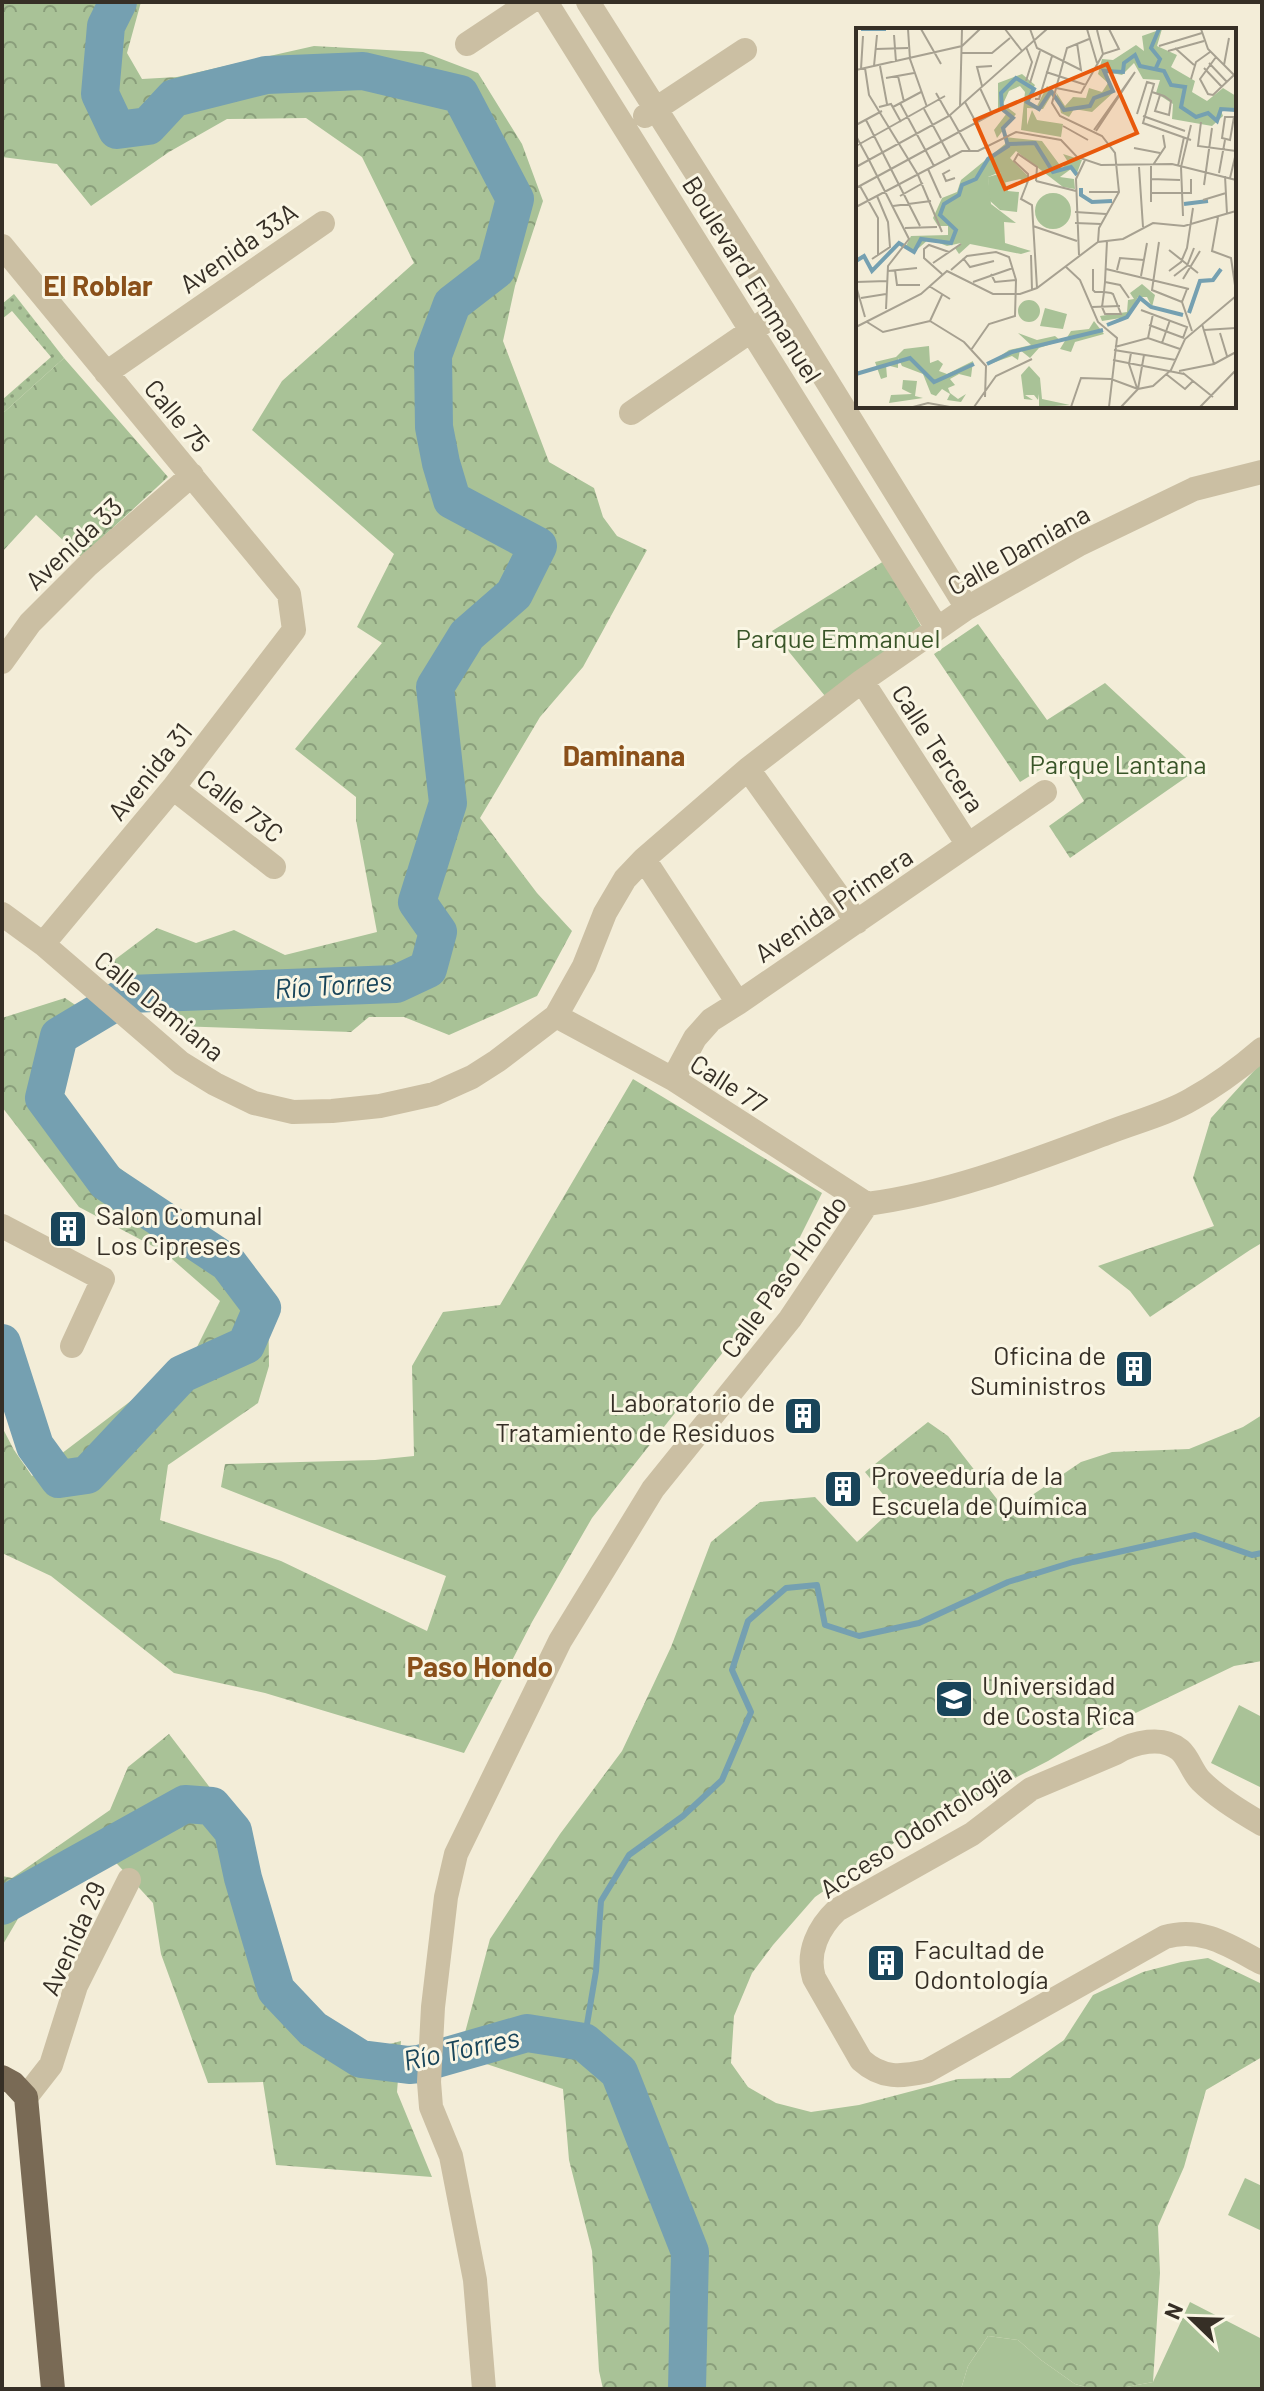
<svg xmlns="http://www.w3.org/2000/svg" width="1264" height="2391" viewBox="0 0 1264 2391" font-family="Barlow,sans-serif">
  <defs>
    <pattern id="forest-crowns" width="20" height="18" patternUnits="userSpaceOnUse" patternTransform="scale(2)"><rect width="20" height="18" fill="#a9c297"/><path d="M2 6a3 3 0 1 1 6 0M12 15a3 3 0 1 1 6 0" fill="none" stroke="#8a9e7b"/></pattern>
    <pattern id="garden-dots" width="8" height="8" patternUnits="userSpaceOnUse" patternTransform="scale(2)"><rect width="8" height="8" fill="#a9c297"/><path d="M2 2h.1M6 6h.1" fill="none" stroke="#8a9e7b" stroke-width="1.8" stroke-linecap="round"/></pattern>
  </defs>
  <rect width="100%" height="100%" fill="#f3edd8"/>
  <path fill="#a9c297" d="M1239,1705L1262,1717V1788L1211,1763Z
    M1245,2178L1262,2186V2231L1228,2215Z
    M1190,2302L1262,2339V2389H1116L1153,2382Z
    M988,2336L1018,2340L1041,2360L1075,2384L1093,2389H961L968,2366Z"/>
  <path fill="url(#forest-crowns)" d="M2,2H141L127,53L142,79L177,77L314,46L423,52L478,73L522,144L543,201L515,286L503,341L549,462L594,488L603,517L617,536L647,550L583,667L540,717L480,818L537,893L572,931L537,996L449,1035L404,1017H369L351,1032L176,1026L101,970L157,928L196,943L234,930L285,955L377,932L356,820V797L295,749L382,643L357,627L394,554L252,430L282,381L414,263L362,157L306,118L227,119L169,152L91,206L57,164L2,157Z
    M64,358L168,477L81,557L36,515L2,552V414Z
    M884,561L921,626L825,696L772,631Z
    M978,624L1047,720L1105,683L1198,769L1070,858L1049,826L1084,801L1059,758L1020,782L934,654Z
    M65,998L102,1023L69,1052L56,1076L62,1100L101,1153L268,1288L269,1366L258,1403L168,1465L160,1520L281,1561L427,1631L446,1576L221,1487L225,1464L375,1460L414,1456L412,1366L443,1312L500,1305L633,1079L822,1193L776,1285L592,1518L532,1622L464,1753L265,1693L174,1673L51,1576L2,1553V1427L14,1450L32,1476L194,1353L220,1301L164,1252L79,1207L2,1107V1018Z
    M1262,1062V1247L1260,1244L1250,1250L1150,1317L1130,1291L1098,1266L1214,1226L1193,1178L1211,1118Z
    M1262,1415V1661L1234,1666L1096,1732L1048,1761L910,1832L815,1897L773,1945L752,1973L734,2016L731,2063L748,2087L776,2103L811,2112L859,2105L958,2079L1010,2078L1064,2040L1093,1995L1143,1972L1181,1962L1208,1958L1262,1984V2057L1206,2090L1184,2167L1158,2226L1160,2273L1153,2382L1116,2389H1093L1075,2384L1041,2360L1018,2340L988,2336L968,2366L961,2389H603L599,2371L592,2251L569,2160L563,2089L459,2055L490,1939L560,1834L622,1751L671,1647L711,1542L760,1502L815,1497L857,1542L894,1508L865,1472L928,1422L948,1436L1007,1512L1081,1462L1112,1452L1189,1449L1243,1427Z
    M169,1734L250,1840L280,1969L297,2006L363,2051L401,2041L397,2092L432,2177L276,2165L263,2082L208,2083L161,1954L153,1903L108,1854L49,1878L29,1900L2,1946V1876L12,1878L110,1810L128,1767Z"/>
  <path fill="url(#garden-dots)" d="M14,294L64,358L2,414V400L51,357L12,311L2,319V304Z"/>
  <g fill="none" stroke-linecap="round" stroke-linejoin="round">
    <path stroke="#75a0b1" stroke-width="6" d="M584,2042L596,1971L601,1901L629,1855L683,1816L722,1780L751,1712L732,1670L748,1621L786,1588L817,1585L825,1625L859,1636L919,1623L1008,1582L1073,1562L1195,1535L1252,1555L1262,1553"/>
    <path stroke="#75a0b1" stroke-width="38" d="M2,1343L35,1446L59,1479L87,1475L182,1374L246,1345L262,1308L228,1263L106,1182L44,1098L59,1036L129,994L396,984L428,969L438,932L417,902L448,803L435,687L467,635L514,594L538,546L452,500L441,463L434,427L433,355L452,304L496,270L515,199L460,94L363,71L266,75L174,98L148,126L117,130L100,94L106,26L118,2
      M2,1906L185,1804L212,1806L233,1831L243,1878L276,1990L313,2029L361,2059L409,2065L419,2064L527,2033L584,2042L619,2072L690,2252L687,2389"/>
    <path stroke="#cbbfa3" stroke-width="24" d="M546,2L937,628
      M588,2L783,310L967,608
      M467,44L530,2
      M645,116L745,50
      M2,246L289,594L294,630L173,788L43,944
      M106,373L323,223
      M631,413L764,322
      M2,662L30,623L87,566L192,475
      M862,681L968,845
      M748,769L857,922
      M173,788L274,867
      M644,859L738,1003
      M2,914L43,944L181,1063L215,1084L254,1103L293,1112L332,1111L380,1106L434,1094L472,1077L497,1061L556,1016L584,966L605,913L625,879L644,859L748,769L862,681L967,608L1078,545L1194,489L1262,472
      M556,1016L673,1079L867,1204
      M673,1079L695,1038L711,1020L738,1003L1045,792
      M2,1226L103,1279L72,1346
      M1262,1824C1241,1812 1218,1798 1201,1781C1192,1772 1189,1758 1180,1750C1163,1735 1133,1742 1116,1753L1031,1789L972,1834L837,1910C819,1927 806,1952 814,1978L861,2060C882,2079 901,2077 927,2071L1165,1937C1201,1926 1230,1946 1262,1963
      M26,2097L51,2065L76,1986L129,1880
      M484,2389L475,2280L451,2156L431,2107L429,2082L433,2007L446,1897L456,1854L560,1641L653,1489L790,1319L867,1204C950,1193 1029,1162 1107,1133C1135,1122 1167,1114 1192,1099C1217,1085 1240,1068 1262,1049"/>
    <path stroke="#796a55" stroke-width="24" d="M2,2077L13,2083L26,2097L53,2389"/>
  </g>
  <defs>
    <g id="building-square" transform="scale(2)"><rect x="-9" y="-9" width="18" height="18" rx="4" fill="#19455a" stroke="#faf6e4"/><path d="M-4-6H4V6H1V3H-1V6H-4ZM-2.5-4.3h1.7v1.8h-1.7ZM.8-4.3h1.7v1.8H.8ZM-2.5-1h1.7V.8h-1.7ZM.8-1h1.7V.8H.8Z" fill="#fff"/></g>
    <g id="university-square" transform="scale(2)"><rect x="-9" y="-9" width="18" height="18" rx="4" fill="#19455a" stroke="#faf6e4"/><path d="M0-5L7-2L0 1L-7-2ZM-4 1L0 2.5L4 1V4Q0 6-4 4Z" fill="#fff"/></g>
  </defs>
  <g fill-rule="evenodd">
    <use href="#building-square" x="68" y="1229"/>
    <use href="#building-square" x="1134" y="1369"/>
    <use href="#building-square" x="803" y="1416"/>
    <use href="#building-square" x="843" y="1489"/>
    <use href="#university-square" x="954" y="1699"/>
    <use href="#building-square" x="886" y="1963"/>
  </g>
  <g text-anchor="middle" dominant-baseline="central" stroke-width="6" stroke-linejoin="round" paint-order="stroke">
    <g font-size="26" fill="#362f26" stroke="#faf6e4">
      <text transform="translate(238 247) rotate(-35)">Avenida 33A</text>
      <text transform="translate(753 279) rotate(58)">Boulevard Emmanuel</text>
      <text transform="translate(178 415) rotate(50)">Calle 75</text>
      <text transform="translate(73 543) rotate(-43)">Avenida 33</text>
      <text transform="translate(1018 549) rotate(-29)">Calle Damiana</text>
      <text transform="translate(939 748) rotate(57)">Calle Tercera</text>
      <text transform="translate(149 771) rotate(-51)">Avenida 31</text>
      <text transform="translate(241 805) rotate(38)">Calle 73C</text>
      <text transform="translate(833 904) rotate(-34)">Avenida Primera</text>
      <text transform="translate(160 1005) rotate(39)">Calle Damiana</text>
      <text transform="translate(729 1083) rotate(33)">Calle 77</text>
      <text transform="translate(783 1276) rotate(-54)">Calle Paso Hondo</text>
      <text transform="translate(915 1830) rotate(-33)">Acceso Odontología</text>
      <text transform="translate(72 1938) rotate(-66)">Avenida 29</text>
    </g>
    <g font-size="26" fill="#395528" stroke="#faf6e4">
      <text x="838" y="637">Parque Emmanuel</text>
      <text x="1118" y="763">Parque Lantana</text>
    </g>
    <g font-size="26" fill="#362f26" stroke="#faf6e4" text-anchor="start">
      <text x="96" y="1214">Salon Comunal<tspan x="96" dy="30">Los Cipreses</tspan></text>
      <text x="1106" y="1354" text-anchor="end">Oficina de<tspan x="1106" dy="30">Suministros</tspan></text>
      <text x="775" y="1401" text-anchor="end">Laboratorio de<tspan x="775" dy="30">Tratamiento de Residuos</tspan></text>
      <text x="871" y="1474">Proveeduría de la<tspan x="871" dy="30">Escuela de Química</tspan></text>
      <text x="982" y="1684">Universidad<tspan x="982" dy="30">de Costa Rica</tspan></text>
      <text x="914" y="1948">Facultad de<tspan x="914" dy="30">Odontología</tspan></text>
    </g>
    <g font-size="28" font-weight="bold" fill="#8a501a" stroke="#faf6e4">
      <text x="98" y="285">El Roblar</text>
      <text x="624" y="755">Daminana</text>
      <text x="480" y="1666">Paso Hondo</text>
    </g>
    <g font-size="28" font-style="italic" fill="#19455a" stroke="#faf6e4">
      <text transform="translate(333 984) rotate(-4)">Río Torres</text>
      <text transform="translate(461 2048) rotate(-12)">Río Torres</text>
    </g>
  </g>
  <g transform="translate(856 28)">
    <rect width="380" height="380" fill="#f3edd8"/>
    <path d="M146,145L152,163L163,164L161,184L144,182L133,172L132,149ZM179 183a18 18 0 1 1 36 0a18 18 0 1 1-36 0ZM162 283a11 11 0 1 1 22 0a11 11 0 1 1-22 0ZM189,280L211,286L207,301L184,298ZM173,338L184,350L186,371L214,377L183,379V366L182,372L178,367H169L177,372L168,371L165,347Z" fill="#a9c297"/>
    <path d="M306,1L301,18L321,27L315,39L339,53L336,64L351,73L367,60L380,68V84L364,80L367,88L356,98L316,91L317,76L300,65L304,52L287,51L278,35L266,47L251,44L258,64L236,84L218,81L213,89L205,85L200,64L209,78L217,69L230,70L233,60L246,64L252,55L242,46L246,31L257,32L280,17L288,23L286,8ZM166,46L179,57L171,72L181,78L191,58L198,63L187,81L171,80V97L176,82L181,92L207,96L205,109L165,102L169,64L164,58L153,63L147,76L160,86L141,110L138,102L151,85L142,81V55ZM149,109L186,113L206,140L212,134L207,126L226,132L221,145L215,141L204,149L218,151L219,161L207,159L160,123L154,130L171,147V155L164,151L147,155L144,144L132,149L135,176L160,195L148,194L149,215L175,223L165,226L114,216L103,226L99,220L105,215L91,218L73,211L57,225L50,218L55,208L92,207V198H82L77,190L86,170L101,164L105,152L149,116ZM286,256L299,267L296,279L291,269H282L271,289L246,293L244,288L271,284L272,272L278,271L274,265ZM238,293L248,306L219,314L215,324L204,321L215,303L233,301ZM162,305L181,312L199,308L205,313L183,320L174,330L164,322L162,332L156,328L131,337L153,322L175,317ZM73,318L74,335L82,332L87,336L83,343L91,346L117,333L115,349L103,346L94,351L99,357L92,360L94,365L102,371L110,366L105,374L91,372L94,366L86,361L80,368L75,366L67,346L46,338L42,330V340L30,337L31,349L25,351L19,334L40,329L48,321ZM47,352L61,353L59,368L67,370L33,375L35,367L56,366L46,361Z" fill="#a9c297"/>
    <path fill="none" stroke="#75a0b1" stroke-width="4" d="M5,1H30M299,42L304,31L295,20L303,1M152,116L179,115L197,144L215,139L221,147M225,160V167L236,174L256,173M328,176L352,173M0,233L8,228L16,243L43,215L58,224L65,211L95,215L100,202L84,187L88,176L103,167L106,157L120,151L132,131L152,118L147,100L157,90L146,81L145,65L160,50L178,61L171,74L183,81L195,63L208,82L234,78L238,70L257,63L248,43L267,44L268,35L279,27L284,38L308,43L315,57L329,59L325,79L340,89L352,85L361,93L365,81L380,82M333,285L344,253L357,252L365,241M251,297L271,289L284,270L295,279L327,287M131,336L156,324L247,302M0,346L54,330L78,354L118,336"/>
    <path fill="none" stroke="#a7a191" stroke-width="2" d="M52,1L54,31L71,79M65,1L85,36M149,1L166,23M174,1L181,20L225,42L221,15M231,1L241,35M345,1L352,21L380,49M38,7L40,34M233,11L211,20L196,75L204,88L246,108L259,125L263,164L243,200L242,214M303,18L346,5M170,19L176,34L170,53M319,20L338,37M20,21L52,20M312,23L348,13M106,25H136L154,10M247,26L263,21L253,1M360,29L344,51L352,66L357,67L378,47M353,35L371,54M368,37L373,10M18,38L21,7M24,38L31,76M9,40L13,67L62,147L86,204M348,40L366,59M5,41L7,8M0,42L106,18L124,1M190,44L230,57M42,48L48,74M30,50L58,45M335,51L340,34L354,24M174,55L184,23M126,58L121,39L136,38M200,60L225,65L247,26L241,2M296,64L308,68L315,73L313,87L299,83L304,67M80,65L93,88M179,71H183L196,28M109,74L123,100M44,75L78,138M23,79L35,76L45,94M37,79L65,64M104,79L106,1M68,81L94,129M281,86L291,54L298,56L287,95L335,112M94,88L114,123M287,88L329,103M369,89H378L374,112L366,110ZM10,92L64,198M345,94L342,118L380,123M0,97L26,83M207,98L232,112M238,102L279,44L240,103M0,108L13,132M0,118L89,68M278,120L304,125M13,132L53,211L32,238L30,281M297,137L309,119L307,107M322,138L328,109M0,139L93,88L191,1M283,139L287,199M72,141L85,170M94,142L87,146L90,153L99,150M363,145L369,112M369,148L371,186M374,150L380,125M295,151L324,152M172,153L165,171L176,177L181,260M172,153V146L158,133L162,126L181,139L180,153M180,153L220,163M348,157L356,100M4,158L22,190V228M0,160L136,86L124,60M233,164H263M295,165H335V151M44,168L67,155M347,172L370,165M295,174V138M37,178L75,173M0,179L106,123H122L160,104L205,112L221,129L245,137L316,136L380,152M219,184L250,186M327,188L325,139L335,97M362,189L356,223L375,230L380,264M219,195L245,196M177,198L221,213M49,200L81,199M303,214L296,262L326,274M313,222L342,245M175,227L176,262M223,227L220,151L229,132M107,230L114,239L138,233M16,231L34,219L32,194L21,168M77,235L105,216M209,238L224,252L242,294L261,310L253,379M237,241V262L239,264H248L255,265L257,266L265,286H249L246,279L248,264L249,254L251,213M250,241L333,261M39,242L41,257H64M95,242L111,228L140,224L153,229L160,252L159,288L133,296L115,322M261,242L264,230L288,232M32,243L61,240M313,243L325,234L331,220L337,180M86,246L68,230V221L73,217L93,224M135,246L139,254L160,252M285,248L291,215M318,248L331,238L338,220M327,251L344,223M0,254L31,253M117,254L157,240M249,254L264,257L273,270M0,258L9,289M73,258L94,271M331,261L326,274L336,303M5,270L30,266M236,279L264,278M285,282L331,299L327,310M74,293L108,314L130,338L129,369M74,293L86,267M11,294L27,304L74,293M346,296L358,336M293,297L328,310M0,299L65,266L91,243L137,266H164L181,260L242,214L267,211L297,195L328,198L380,183M348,302L380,300M364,305L371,328M292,310L297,286M306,315L314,292M259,319L292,310L324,321M258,322L320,332M275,325L273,336L281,360M257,332L328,346M323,343L358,336L380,324M327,345L357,369M310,346L329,361L337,353M282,361L288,327M57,379L72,375L94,379M118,379L140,348L176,331M215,379L225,350L255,351L282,361M265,379L282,361L297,358L315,342L329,311L380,268M344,379L380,342"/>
    <path fill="#e8590c" fill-opacity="0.15" stroke="#e8590c" stroke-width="4" d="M251,36L281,105L149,161L119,92Z"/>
    <rect width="380" height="380" fill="none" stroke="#362f26" stroke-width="4"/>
  </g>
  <rect width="1264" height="2391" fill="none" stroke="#362f26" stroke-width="8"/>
  <g transform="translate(1192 2319) rotate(293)" stroke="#faf6e4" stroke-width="6" paint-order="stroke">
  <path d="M0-6L14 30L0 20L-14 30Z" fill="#362f26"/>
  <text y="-12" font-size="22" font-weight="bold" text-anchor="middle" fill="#362f26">N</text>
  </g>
</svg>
